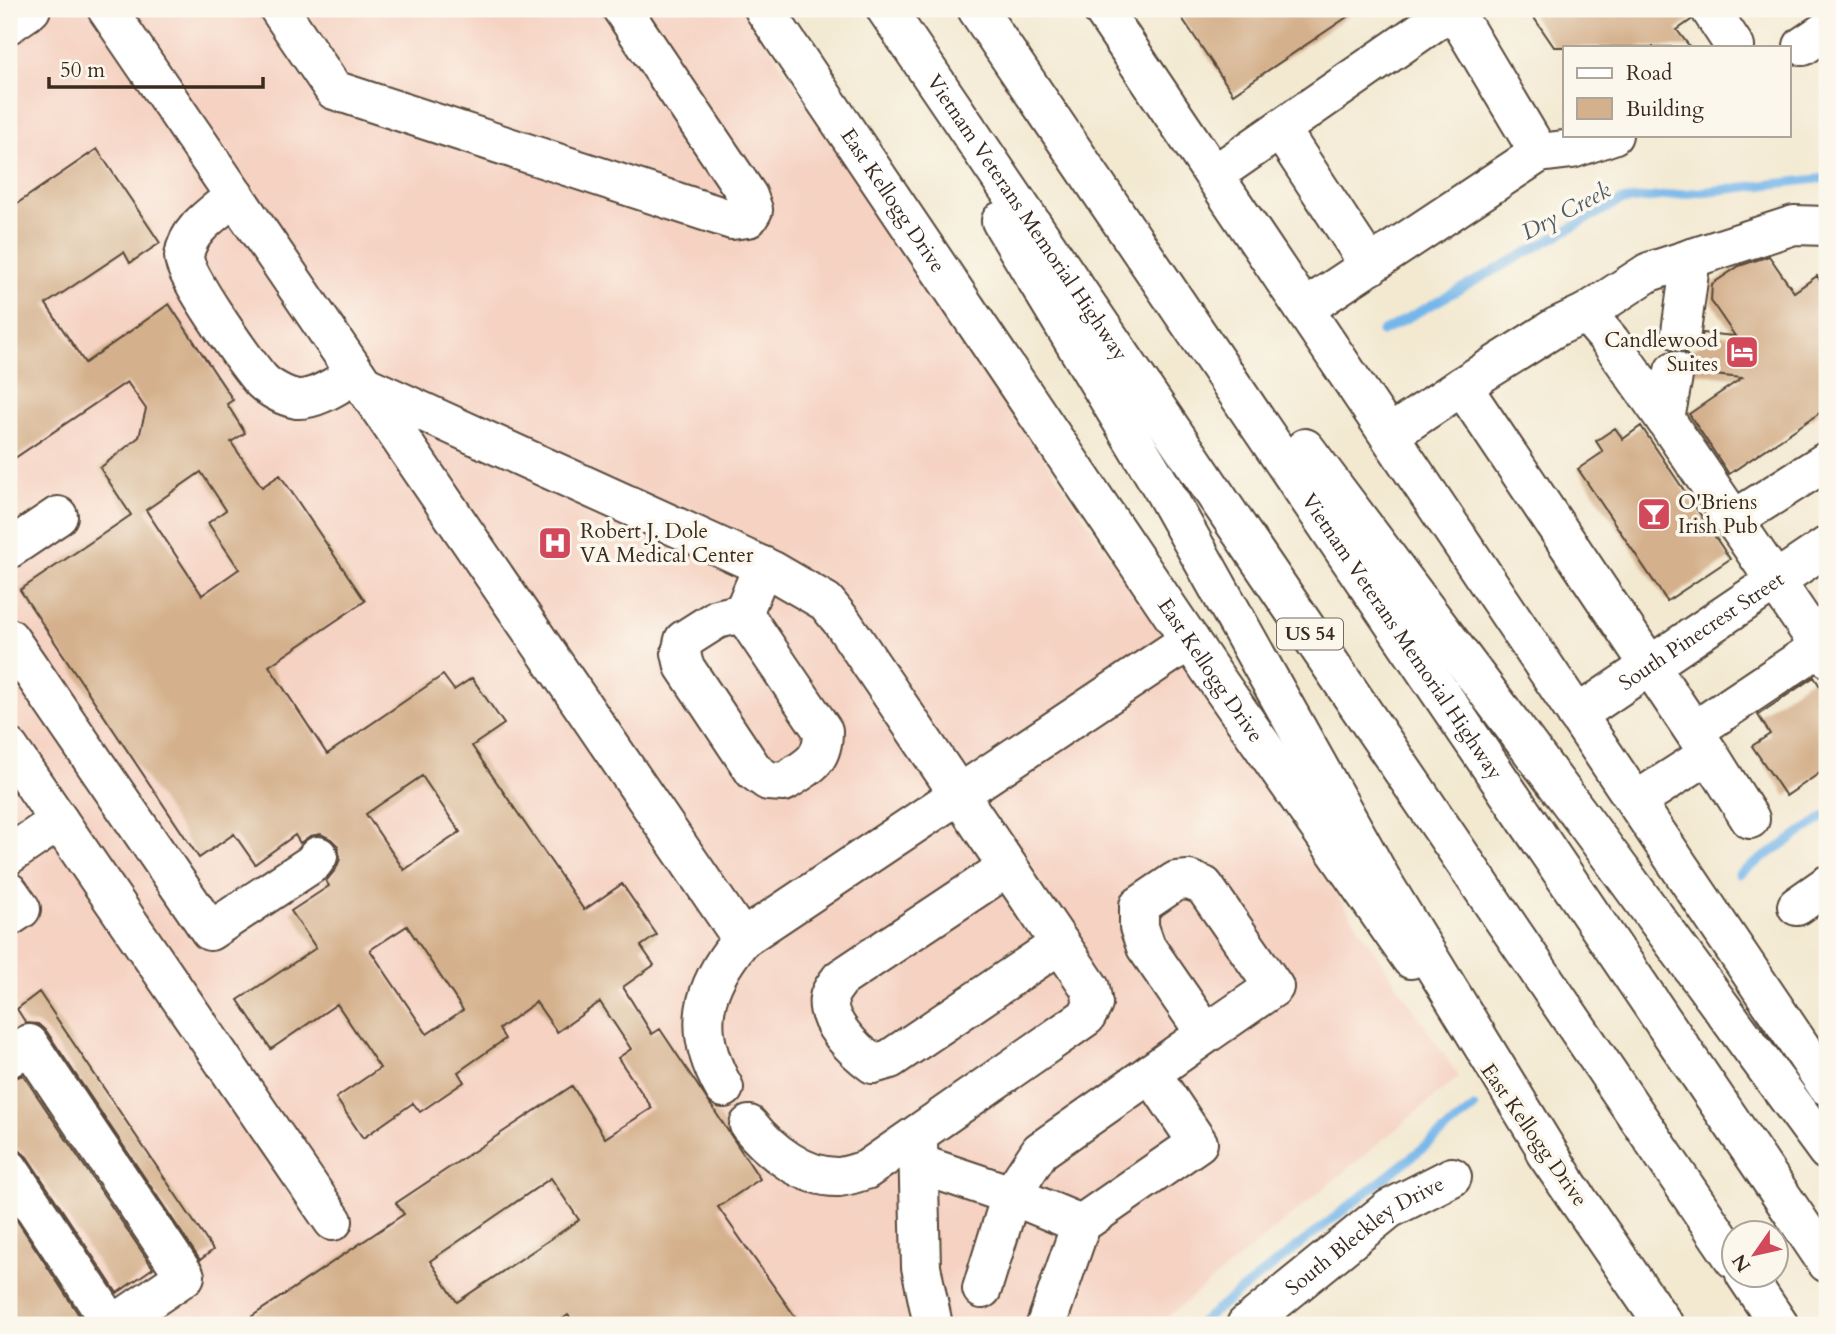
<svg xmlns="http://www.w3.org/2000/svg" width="1836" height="1334" viewBox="0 0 1836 1334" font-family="Cardo,serif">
  <rect width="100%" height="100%" fill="#fbf7ec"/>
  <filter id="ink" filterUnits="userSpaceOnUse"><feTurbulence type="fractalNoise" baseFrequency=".0143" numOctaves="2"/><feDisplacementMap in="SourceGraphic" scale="14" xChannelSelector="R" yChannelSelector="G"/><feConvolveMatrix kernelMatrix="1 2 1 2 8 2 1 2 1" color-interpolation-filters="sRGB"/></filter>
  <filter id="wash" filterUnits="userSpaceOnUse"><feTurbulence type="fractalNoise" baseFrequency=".00686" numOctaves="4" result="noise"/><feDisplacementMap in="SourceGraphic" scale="28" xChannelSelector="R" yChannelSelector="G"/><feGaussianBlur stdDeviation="1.57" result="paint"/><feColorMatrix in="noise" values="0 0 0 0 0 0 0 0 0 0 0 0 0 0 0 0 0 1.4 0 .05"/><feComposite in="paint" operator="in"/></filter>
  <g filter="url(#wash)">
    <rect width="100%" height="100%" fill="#f3e9d1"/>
    <path fill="#f5d2c2" d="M9,9H744L1459,1077L1158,1325H9Z"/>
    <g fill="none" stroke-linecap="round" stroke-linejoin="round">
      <path stroke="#75b6ea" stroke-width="9" d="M1382,332L1620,201L1827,178
        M1739,874L1827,815
        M1197,1325L1474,1108"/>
    </g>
    <g id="blocks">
      <path fill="#d4b08c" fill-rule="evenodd" d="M1176,9H1359L1233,94Z
        M1528,9H1688L1691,20L1677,30L1690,47H1554Z
        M97,149L160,243L130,263L124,252L46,304L85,363L169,304L233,400L227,404L245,433L231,442L262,487L280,475L365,601L269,666L327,754L443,675L454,690L472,678L504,724L472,746L584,910L622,884L657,935L641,946L654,965L623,987L652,1034L660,1029L760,1179L718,1207L801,1325H576L568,1315L554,1325H239L404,1214L396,1203L572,1086L605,1138L652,1108L618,1058L631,1049L600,1002L557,1032L536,1002L499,1029L505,1039L458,1072L464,1082L420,1112L413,1103L363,1138L336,1098L380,1068L337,1004L271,1049L238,1000L316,948L291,911L329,886L326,881L336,869L340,859L338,846L331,839L321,834L310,836L300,843L295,835L255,864L234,834L199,858L20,590L131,515L100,468L139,437L146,409L127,382L9,462V209ZM201,472L226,510L208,523L239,569L202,595L146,510ZM422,776L460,832L404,870L366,814ZM407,926L463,1010L427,1034L370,950ZM551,1178L579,1220L457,1302L430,1261Z
        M1769,256L1794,292L1817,276L1827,291V408L1729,474L1689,414L1742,378L1695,373L1694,363L1685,353L1698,346L1703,333L1735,336L1711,301L1712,284L1739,266Z
        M1641,426L1730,559L1667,601L1578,469L1603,452L1596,441L1615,428L1623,439Z
        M1814,677L1827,697V768L1786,796L1752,746L1770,734L1758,715Z
        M39,992L213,1250L200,1260L47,1032L38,1024L26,1023L17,1009Z
        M23,1075L153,1268L117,1293L27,1157L19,1150L9,1147V1080Z
        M9,1208L79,1315L63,1325H18L9,1311Z"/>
    </g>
  </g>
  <g filter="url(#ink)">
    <use href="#blocks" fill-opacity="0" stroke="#574739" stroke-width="2"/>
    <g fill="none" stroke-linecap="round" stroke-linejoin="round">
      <g stroke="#574739" stroke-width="42">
        <g id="minor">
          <path d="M107,9L742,939"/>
          <path d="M279,9L334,90L732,220L748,218L753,210L748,196L622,9"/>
          <path d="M1453,9L1539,153"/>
          <path d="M1710,9L1735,47"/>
          <path d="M9,24L31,9"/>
          <path d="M1803,46L1827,30"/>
          <path d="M1280,129L1370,266"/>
          <path d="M1214,175L1453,9"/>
          <path d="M235,196C215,213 188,228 184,256C181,272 246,362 260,379C268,388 285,397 297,399C317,400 340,383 356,374"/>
          <path d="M1304,309L1539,153L1572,149L1613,135"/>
          <path d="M1586,313L1649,272L1794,225L1827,226"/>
          <path d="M1681,332L1691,258"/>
          <path d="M364,385L771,570L826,602L843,623L1090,988L1093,1004L1086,1017L866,1170C858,1172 848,1176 839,1177C804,1178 770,1151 749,1125"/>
          <path d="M1462,386L1556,327L1586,313L1610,341L1665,419L1827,657"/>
          <path d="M1665,419L1674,371"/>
          <path d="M1389,435L1462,386L1709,754"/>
          <path d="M1735,519L1827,461"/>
          <path d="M9,549L58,516"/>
          <path d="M743,613L823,731C823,762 808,766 784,782L768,781L754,771L684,666L681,653L684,640L717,619L743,613L763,566"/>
          <path d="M9,638L210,931L313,863L318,856"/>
          <path id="s1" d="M1577,715L1827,546"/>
          <path d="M1694,731L1827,642"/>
          <path d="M9,748L333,1221"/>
          <path d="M1636,801L1709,754L1750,819"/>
          <path d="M9,855L59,821"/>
          <path d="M1008,867L840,979C837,984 830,991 829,998C825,1022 855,1051 873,1064L890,1059L1060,944"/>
          <path d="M9,892L21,909L9,917"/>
          <path d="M1797,906L1827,885"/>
          <path d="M9,1058L29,1044L185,1276L113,1325"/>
          <path d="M1151,1073L1206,1034L1146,947L1139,927V906L1176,881L1189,880L1204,886L1274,987L1206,1034"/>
          <path d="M724,1088C691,1030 701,988 742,939L1190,640"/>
          <path d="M918,1140L921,1267L933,1325"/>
          <path d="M919,1164L1011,1195L1040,1151L1151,1073L1198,1143L1081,1224L1011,1195L982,1289"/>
          <path d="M9,1169L112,1325"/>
          <path d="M1046,1325L1081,1224"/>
          <path id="s2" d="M1246,1325L1389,1209L1452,1177"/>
        </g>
      </g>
      <g stroke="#574739" stroke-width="42">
        <g id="major">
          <path id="s3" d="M764,9L1216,679L1411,959"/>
          <path d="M1102,9L1827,1086"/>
          <path d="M1545,1152L1664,1325"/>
        </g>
      </g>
      <g stroke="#574739" stroke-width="42">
        <g id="highway">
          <path id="s4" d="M886,9L1734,1259"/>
          <path id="s5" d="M977,9L1827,1263"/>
          <path d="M1001,221L1164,491L1384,884L1565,1180"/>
          <path d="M1305,448L1591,830L1827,1151"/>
          <path d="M1745,1274L1779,1325"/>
        </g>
      </g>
      <use href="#minor" stroke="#fff" stroke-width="38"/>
      <use href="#major" stroke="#fff" stroke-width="38"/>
      <use href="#highway" stroke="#fff" stroke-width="38"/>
    </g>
  </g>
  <defs>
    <g id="hotel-square" transform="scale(1.75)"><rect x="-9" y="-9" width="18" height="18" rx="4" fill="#d1495b" stroke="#fbf7ec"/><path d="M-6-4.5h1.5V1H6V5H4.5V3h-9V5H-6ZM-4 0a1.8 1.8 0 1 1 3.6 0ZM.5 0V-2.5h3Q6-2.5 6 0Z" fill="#fff"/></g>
    <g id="bar-square" transform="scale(1.75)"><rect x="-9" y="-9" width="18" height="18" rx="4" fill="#d1495b" stroke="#fbf7ec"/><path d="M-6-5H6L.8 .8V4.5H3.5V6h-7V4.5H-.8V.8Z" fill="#fff"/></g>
    <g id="hospital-square" transform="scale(1.75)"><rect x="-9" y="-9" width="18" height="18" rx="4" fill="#d1495b" stroke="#fbf7ec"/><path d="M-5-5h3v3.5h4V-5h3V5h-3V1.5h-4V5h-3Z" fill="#fff"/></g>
  </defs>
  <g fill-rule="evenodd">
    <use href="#hotel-square" x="1742" y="352"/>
    <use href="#bar-square" x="1654" y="514"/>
    <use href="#hospital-square" x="555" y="543"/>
  </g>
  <g text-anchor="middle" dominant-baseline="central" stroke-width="7" stroke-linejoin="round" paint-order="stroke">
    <rect fill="#fbf7ec" stroke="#75685c" stroke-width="2" x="1277" y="618.5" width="66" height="31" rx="5"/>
    <g font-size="19" font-weight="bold" fill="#3b2a1e">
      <text x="1310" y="634">US 54</text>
    </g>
    <g font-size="21" fill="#3b2a1e" stroke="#fbf7ec">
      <text stroke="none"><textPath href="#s3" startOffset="231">East Kellogg Drive</textPath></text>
      <text stroke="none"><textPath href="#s4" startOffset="252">Vietnam Veterans Memorial Highway</textPath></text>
      <text stroke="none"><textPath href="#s1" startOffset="150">South Pinecrest Street</textPath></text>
      <text stroke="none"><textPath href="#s5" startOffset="758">Vietnam Veterans Memorial Highway</textPath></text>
      <text stroke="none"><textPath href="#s3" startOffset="798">East Kellogg Drive</textPath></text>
      <text transform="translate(1534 1135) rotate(55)">East Kellogg Drive</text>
      <text stroke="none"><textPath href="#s2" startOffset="149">South Bleckley Drive</textPath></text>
    </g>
    <g font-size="21" fill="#3b2a1e" stroke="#fbf7ec" text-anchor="start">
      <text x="1718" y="340" text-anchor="end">Candlewood<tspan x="1718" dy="24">Suites</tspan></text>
      <text x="1678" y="502">O'Briens<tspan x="1678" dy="24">Irish Pub</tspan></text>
      <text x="580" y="531">Robert J. Dole<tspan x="580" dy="24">VA Medical Center</tspan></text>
    </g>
    <g font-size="23" font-style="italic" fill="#4f5b65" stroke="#fbf7ec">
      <text transform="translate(1566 211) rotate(-28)">Dry Creek</text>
    </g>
  </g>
  <rect width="1836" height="1334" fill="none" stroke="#fbf7ec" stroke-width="35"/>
  <rect x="1563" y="46" width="228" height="91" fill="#fbf7ec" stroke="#aea59a" stroke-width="2"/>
  <rect x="1577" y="68" width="35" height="10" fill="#ffffff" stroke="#aea59a" stroke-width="2"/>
  <text x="1626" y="80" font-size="21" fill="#3b2a1e">Road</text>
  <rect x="1577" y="98" width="35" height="21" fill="#d4b08c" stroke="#aea59a" stroke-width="2"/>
  <text x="1626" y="116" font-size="21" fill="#3b2a1e">Building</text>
  <g transform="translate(1755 1254) rotate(236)"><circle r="33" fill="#fbf7ec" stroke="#aea59a" stroke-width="2"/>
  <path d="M0-5L12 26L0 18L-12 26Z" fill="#d1495b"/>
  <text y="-10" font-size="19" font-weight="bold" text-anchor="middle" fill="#3b2a1e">N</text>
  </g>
  <path d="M49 77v10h214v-10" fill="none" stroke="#3b2a1e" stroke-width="3.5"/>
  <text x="60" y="77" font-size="21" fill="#3b2a1e" stroke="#fbf7ec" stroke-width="5" paint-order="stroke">50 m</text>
</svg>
